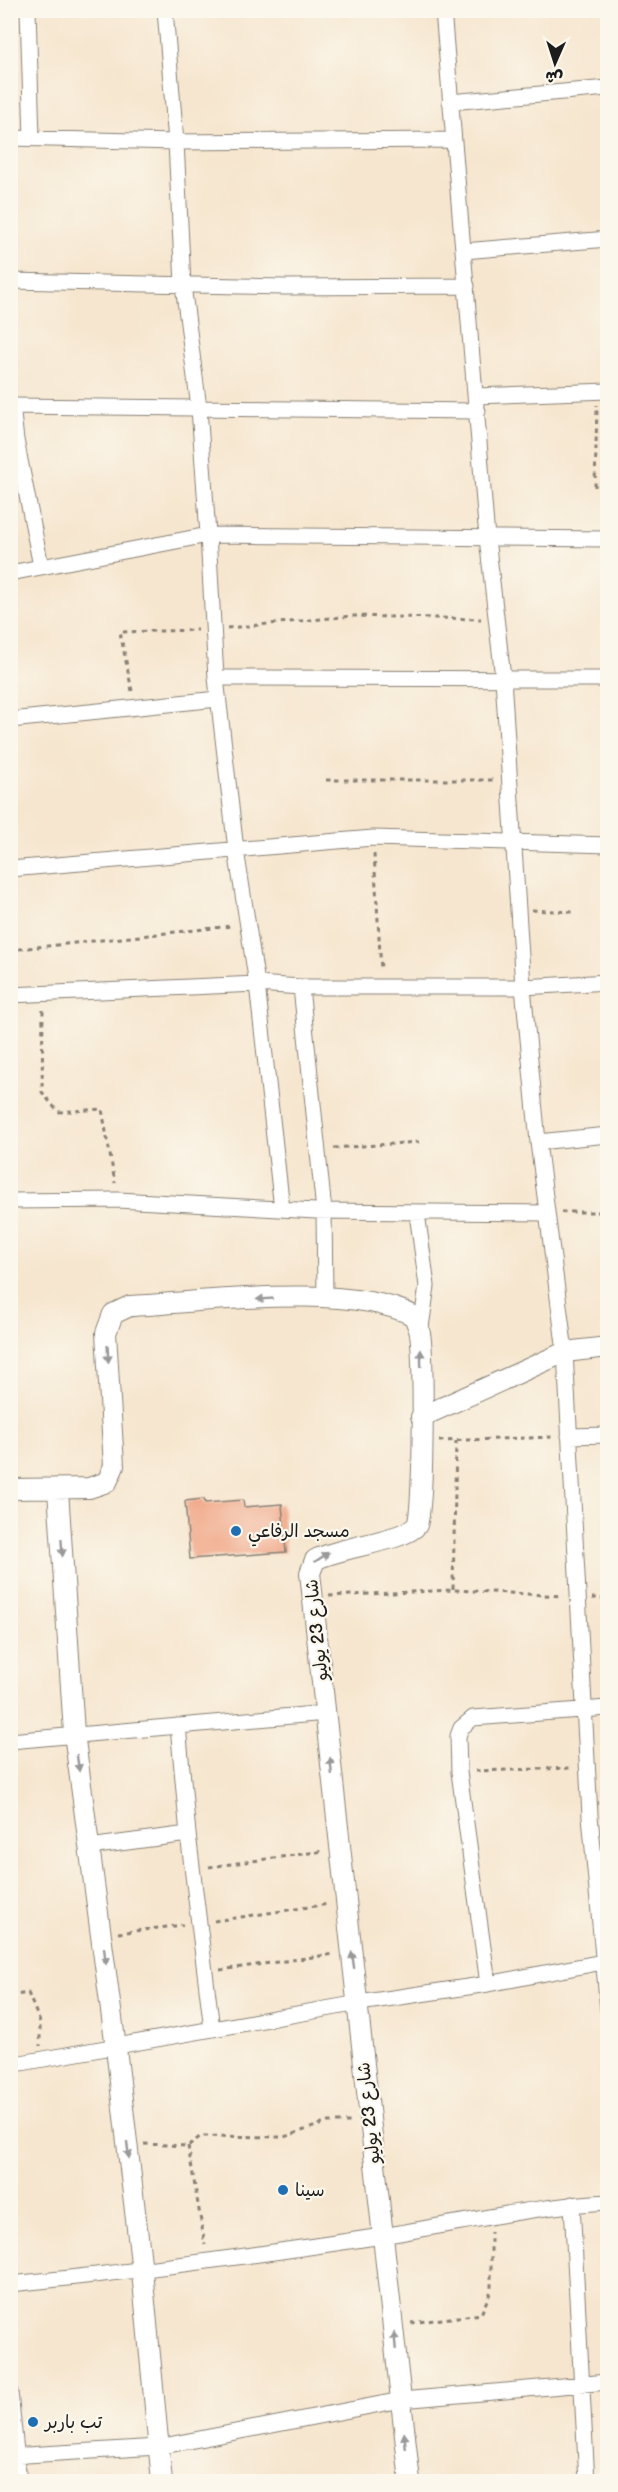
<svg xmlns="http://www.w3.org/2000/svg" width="618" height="2492" viewBox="0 0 618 2492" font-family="'Balsamiq Sans','Playpen Sans Arabic',sans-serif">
  <rect width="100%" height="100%" fill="#fbf7ec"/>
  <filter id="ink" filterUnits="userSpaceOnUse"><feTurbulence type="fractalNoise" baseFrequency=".0167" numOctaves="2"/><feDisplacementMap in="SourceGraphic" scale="12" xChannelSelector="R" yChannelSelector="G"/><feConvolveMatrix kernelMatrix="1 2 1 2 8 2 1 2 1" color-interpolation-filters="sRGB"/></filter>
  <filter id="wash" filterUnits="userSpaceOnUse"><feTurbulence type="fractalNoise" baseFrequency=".008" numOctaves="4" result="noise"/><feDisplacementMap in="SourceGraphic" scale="24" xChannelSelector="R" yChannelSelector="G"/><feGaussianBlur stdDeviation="1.35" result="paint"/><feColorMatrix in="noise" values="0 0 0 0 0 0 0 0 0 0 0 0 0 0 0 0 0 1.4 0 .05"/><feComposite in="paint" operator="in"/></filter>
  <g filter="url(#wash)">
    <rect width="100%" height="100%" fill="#f6e6cf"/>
    <g id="blocks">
      <path fill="#f0a484" d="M204,1499L205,1503L243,1500L244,1507L282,1504L286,1552L190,1559L185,1501Z"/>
    </g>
  </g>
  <g filter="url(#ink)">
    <use href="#blocks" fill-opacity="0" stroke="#898176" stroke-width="1.5"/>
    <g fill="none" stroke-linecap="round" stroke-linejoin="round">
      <g stroke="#898176" stroke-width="17">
        <path id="minor" d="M28,10L32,138
          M165,10L176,142L183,285L199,408L208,535L216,678L236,850L257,984L282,1209
          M443,10L487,538L503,678L523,987L538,1142L565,1352L590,1816L608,2010
          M450,102L608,88
          M10,138L176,142L453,140
          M464,251L608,239
          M10,281L284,287L467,286
          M476,396L608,391
          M10,406L478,411
          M12,406L16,440L41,566
          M10,573L208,535L608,539
          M216,678L608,679
          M10,720L218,699
          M10,869L373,838L608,845
          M301,987L324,1211L325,1296
          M10,995L257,984L301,987H523L608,982
          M538,1142L608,1135
          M10,1201L118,1200L316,1211L547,1213
          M417,1213L427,1286L420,1334
          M569,1436L608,1435
          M178,1726L188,1834L212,2029
          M10,1741L326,1713
          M89,1847L188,1834
          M488,1984L459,1772L458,1736L461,1728L473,1718L608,1708
          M10,2065L359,2003L488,1984L608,1961
          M572,2204L587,2482
          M10,2284C135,2272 258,2255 382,2236C457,2224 532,2206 608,2202
          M10,2392L19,2482
          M10,2456L158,2447L401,2400L608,2382"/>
      </g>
      <g stroke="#898176" stroke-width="22">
        <path id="tertiary" d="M421,1417L565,1352L608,1347
          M10,1489L89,1488L107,1482L114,1466L106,1333L113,1314L130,1306C205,1302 349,1282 414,1316C416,1322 419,1328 420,1334C424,1352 424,1515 417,1525C406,1541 338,1547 315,1560L310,1573L410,2482
          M58,1490L74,1733L116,2048L142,2271L162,2482"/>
      </g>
      <path stroke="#898176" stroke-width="3" stroke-dasharray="4.5 4.5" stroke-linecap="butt" d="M595,487L597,405
        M227,628L352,616L481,619
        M132,691L120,632L197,630
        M326,780H495
        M374,854L381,970
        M532,910L575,912
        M10,950L232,926
        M43,1010L42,1092L58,1112L102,1109L115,1183
        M334,1148L419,1142
        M10,1173L12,1186
        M561,1212H608
        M439,1441L555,1437
        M453,1589L456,1441
        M329,1596L453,1590L562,1596
        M592,1598L608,1599
        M475,1771L573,1768
        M209,1867L324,1851
        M214,1921L329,1904
        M118,1933L183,1925
        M220,1970L335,1954
        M10,1996L28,1993L40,2022V2046
        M144,2144L188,2146L201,2136L284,2137L328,2122H354
        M188,2146L205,2245
        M411,2323L481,2314L491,2291V2232"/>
      <use href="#minor" stroke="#fff" stroke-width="15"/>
      <use href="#tertiary" stroke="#fff" stroke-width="20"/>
    </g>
    <defs><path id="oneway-solid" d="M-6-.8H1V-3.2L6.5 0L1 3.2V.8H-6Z" transform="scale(1.5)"/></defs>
    <g fill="#999">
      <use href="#oneway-solid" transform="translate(265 1299) rotate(177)"/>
      <use href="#oneway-solid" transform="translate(108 1354) rotate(87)"/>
      <use href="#oneway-solid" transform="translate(421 1358) rotate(-91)"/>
      <use href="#oneway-solid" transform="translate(62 1548) rotate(86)"/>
      <use href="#oneway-solid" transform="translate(322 1557) rotate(-33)"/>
      <use href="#oneway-solid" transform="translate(78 1763) rotate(82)"/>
      <use href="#oneway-solid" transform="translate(331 1766) rotate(-96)"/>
      <use href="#oneway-solid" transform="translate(105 1956) rotate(83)"/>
      <use href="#oneway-solid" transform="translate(353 1960) rotate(-98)"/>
      <use href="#oneway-solid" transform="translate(128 2150) rotate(83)"/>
      <use href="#oneway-solid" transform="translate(395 2341) rotate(-95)"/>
      <use href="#oneway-solid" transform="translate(405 2441) rotate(-96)"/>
    </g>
  </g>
  <g fill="#1f6fb2" stroke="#fbf7ec" stroke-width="2">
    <circle cx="236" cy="1531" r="6"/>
    <circle cx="283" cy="2190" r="6"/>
    <circle cx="33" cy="2422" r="6"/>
  </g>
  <g text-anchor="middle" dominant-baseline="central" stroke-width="4.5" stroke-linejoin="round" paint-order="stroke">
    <g font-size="18" fill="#1c1c1c" stroke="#fbf7ec" text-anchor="start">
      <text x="248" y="1531">مسجد الرفاعي</text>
      <text x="295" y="2190">سينا</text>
      <text x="45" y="2422">تب باربر</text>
    </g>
    <g font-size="18" fill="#1c1c1c" stroke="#fbf7ec">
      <text transform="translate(317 1630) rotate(-96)">شارع 23 يوليو</text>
      <text transform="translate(369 2113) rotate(-96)">شارع 23 يوليو</text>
    </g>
  </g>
  <rect width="618" height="2492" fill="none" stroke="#fbf7ec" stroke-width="36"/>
  <g transform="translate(555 63) rotate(183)" stroke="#fbf7ec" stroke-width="4.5" paint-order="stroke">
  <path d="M0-4.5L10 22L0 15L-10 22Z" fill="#1c1c1c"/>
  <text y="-9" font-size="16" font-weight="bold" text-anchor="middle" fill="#1c1c1c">ش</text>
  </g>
</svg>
